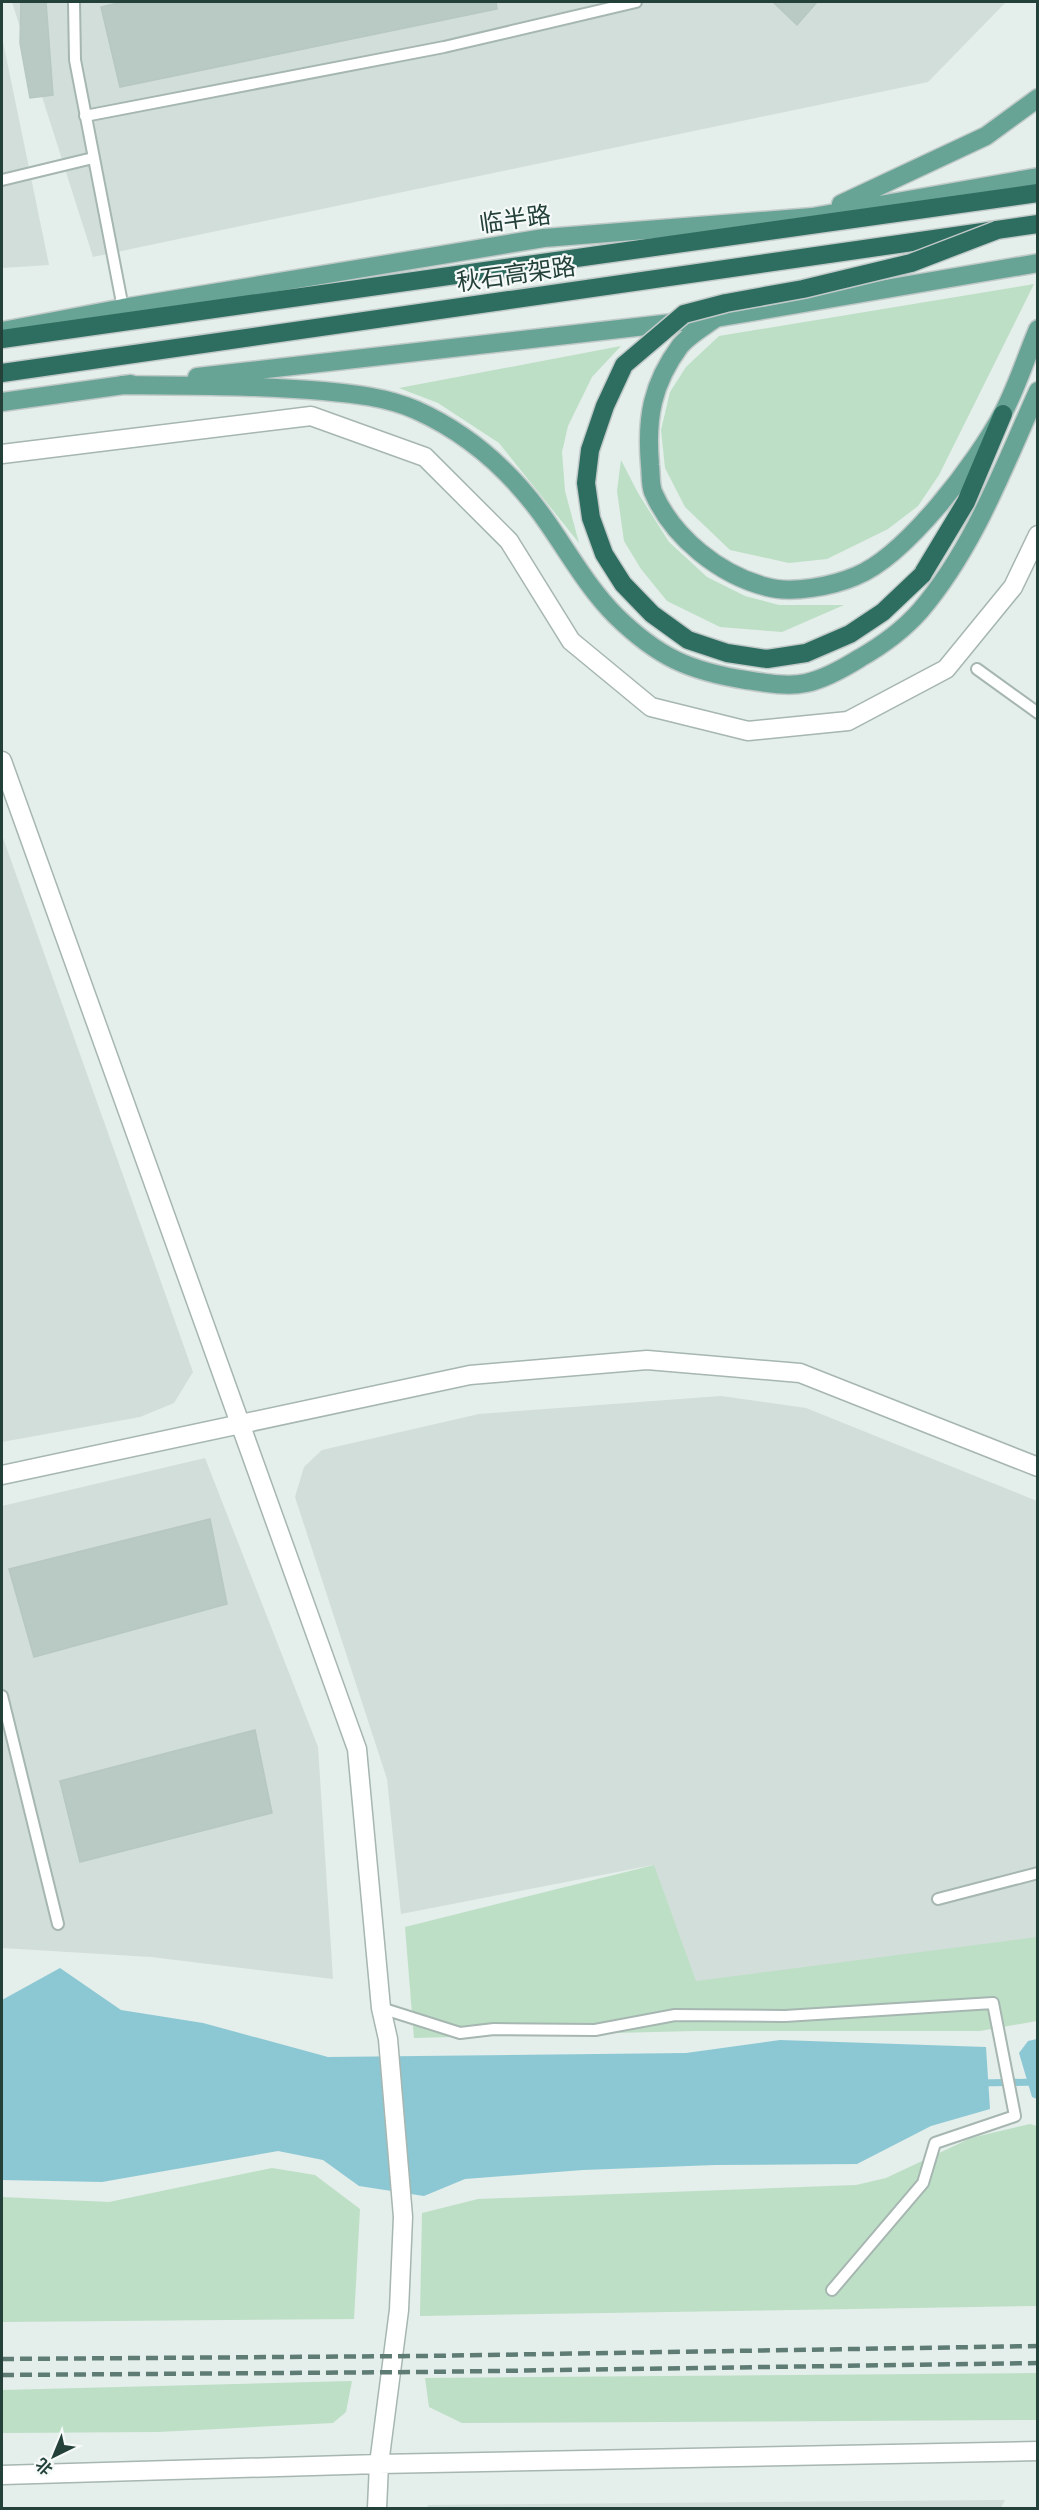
<svg xmlns="http://www.w3.org/2000/svg" width="1039" height="2510" viewBox="0 0 1039 2510" font-family="Jost,'Noto Sans SC',sans-serif">
  <rect width="100%" height="100%" fill="#e4eeea"/>
  <path fill="#d2ded9" d="M12,2H1006L928,82L93,257Z
    M2,37L49,265L2,268Z
    M2,835L193,1372L174,1403L140,1417L2,1442Z
    M721,1396L806,1408L1037,1501V1943L696,1982L653,1865L401,1914L387,1779L295,1497L304,1467L322,1450L479,1414Z
    M205,1458L318,1747L333,1979L151,1957L2,1948V1506Z
    M1005,2500L1001,2508H427L428,2505Z"/>
  <path fill="#bddfc6" d="M1034,284L939,475L918,506L888,529L827,559L789,563L730,550L685,507L665,468L661,430L670,392L686,367L719,336Z
    M621,346L592,377L568,426L562,452L565,491L579,543L499,443L438,403L399,388Z
    M621,460L638,493L669,542L707,577L745,596L779,605H844L782,632L720,627L667,601L641,569L624,541L617,491Z
    M654,1865L696,1981L1037,1937V2021L980,2031H694L414,2038L405,1927Z
    M1030,2124L1037,2126V2306L420,2316L422,2213L478,2199L856,2185L886,2178L971,2138Z
    M272,2168L315,2175L360,2209L354,2319L2,2322V2197L109,2202Z
    M1037,2373V2420L462,2423L429,2407L425,2378Z
    M352,2381L346,2412L333,2423L158,2432L2,2433V2390Z"/>
  <path fill="#8cc8d4" d="M60,1968L121,2010L203,2023L328,2057L686,2053L780,2040L986,2047L990,2109L931,2126L857,2164L715,2165L583,2170L465,2179L424,2196L359,2186L323,2160L278,2151L102,2182L2,2180V2000Z
    M1037,2039H1038L1037,2099L1032,2097L1019,2053L1028,2041Z"/>
  <g fill="none" stroke-linecap="round" stroke-linejoin="round">
    <path stroke="#8cc8d4" stroke-width="7" d="M980,2083L1038,2082"/>
  </g>
  <path fill="#b9c9c3" stroke="#b6c8c1" stroke-width="1.5" d="M21,2H46L53,95L30,98L20,43Z
    M122,2H496L497,9L120,87L101,7Z
    M773,2H817L797,25Z
    M210,1519L227,1604L34,1657L9,1569Z
    M255,1730L272,1813L80,1862L60,1781Z"/>
  <g fill="none" stroke-linecap="round" stroke-linejoin="round">
    <g stroke="#a6b6b1" stroke-width="14">
      <path id="lane" d="M74,2L75,60L123,308
        M85,116L444,47L636,2
        M2,180L93,158
        M977,669L1038,713
        M2,1696L58,1924
        M938,1899L1038,1873
        M381,2008L460,2033L494,2029L595,2030L675,2015L785,2016L993,2003L1015,2116L935,2143L923,2183L832,2290"/>
    </g>
    <g stroke="#a6b6b1" stroke-width="21">
      <path id="street" d="M2,454L311,416L425,457L509,541L571,641L651,707L748,731L848,721L946,669L1013,587L1038,535
        M2,761L357,1749L381,2008L388,2039L403,2217L399,2310L379,2464L377,2508
        M2,1475L470,1375L647,1360L800,1373L1038,1467
        M2,2475L379,2464L1038,2451"/>
    </g>
    <g stroke="#c1cac8" stroke-width="21">
      <path id="primary" d="M841,204L986,136L1038,98
        M716,318C705,326 689,335 680,346C652,384 646,418 650,465C651,473 650,484 653,492C673,538 720,575 767,587C792,594 833,586 856,576C906,556 978,461 1003,413C1017,387 1026,357 1038,329
        M2,331L123,308L544,238L812,217L1038,177
        M197,377L716,318L1038,263
        M121,385C188,386 256,385 323,391C355,394 386,397 416,410C465,432 507,468 539,511C565,546 585,585 616,616C658,657 689,671 746,680C765,683 788,687 806,683C825,679 844,668 860,658C881,646 904,629 920,611C974,548 1004,466 1038,391
        M2,402L131,384"/>
    </g>
    <g stroke="#c1cac8" stroke-width="21">
      <path id="highway" d="M2,339L1038,193
        M2,373L1038,224
        M922,575L966,502L1003,414"/>
    </g>
    <use href="#lane" stroke="#fff" stroke-width="10"/>
    <use href="#street" stroke="#fff" stroke-width="18"/>
    <use href="#primary" stroke="#68a495" stroke-width="18"/>
    <use href="#highway" stroke="#2e6e61" stroke-width="18"/>
    <path stroke="#5e7c74" stroke-width="4.5" stroke-dasharray="12 6" stroke-linecap="butt" d="M2,2359L424,2356L1038,2346
      M2,2375L425,2372L1038,2363"/>
    <g stroke="#c1cac8" stroke-width="21" stroke-linecap="butt">
      <path id="highway-bridge" d="M922,575L883,612L850,634L806,653L767,659L727,653L688,640L652,614L623,584L604,554L591,518L586,483L590,450L605,406L624,365L684,314L726,303L803,289L911,263L997,230"/>
    </g>
    <use href="#highway-bridge" stroke="#2e6e61" stroke-width="18"/>
  </g>
  <g text-anchor="middle" dominant-baseline="central" stroke-width="4.5" stroke-linejoin="round" paint-order="stroke">
    <g font-size="24" fill="#234039" stroke="#f5faf8">
      <text transform="translate(515 219) rotate(-8)">临半路</text>
      <text transform="translate(516 274) rotate(-8)">秋石高架路</text>
    </g>
  </g>
  <rect width="1039" height="2510" fill="none" stroke="#234039" stroke-width="6"/>
  <g transform="translate(54 2456) rotate(223)" stroke="#f5faf8" stroke-width="4.5" paint-order="stroke">
  <path d="M0-4.5L10 22L0 15L-10 22Z" fill="#234039"/>
  <text y="-9" font-size="16" font-weight="bold" text-anchor="middle" fill="#234039">北</text>
  </g>
</svg>
